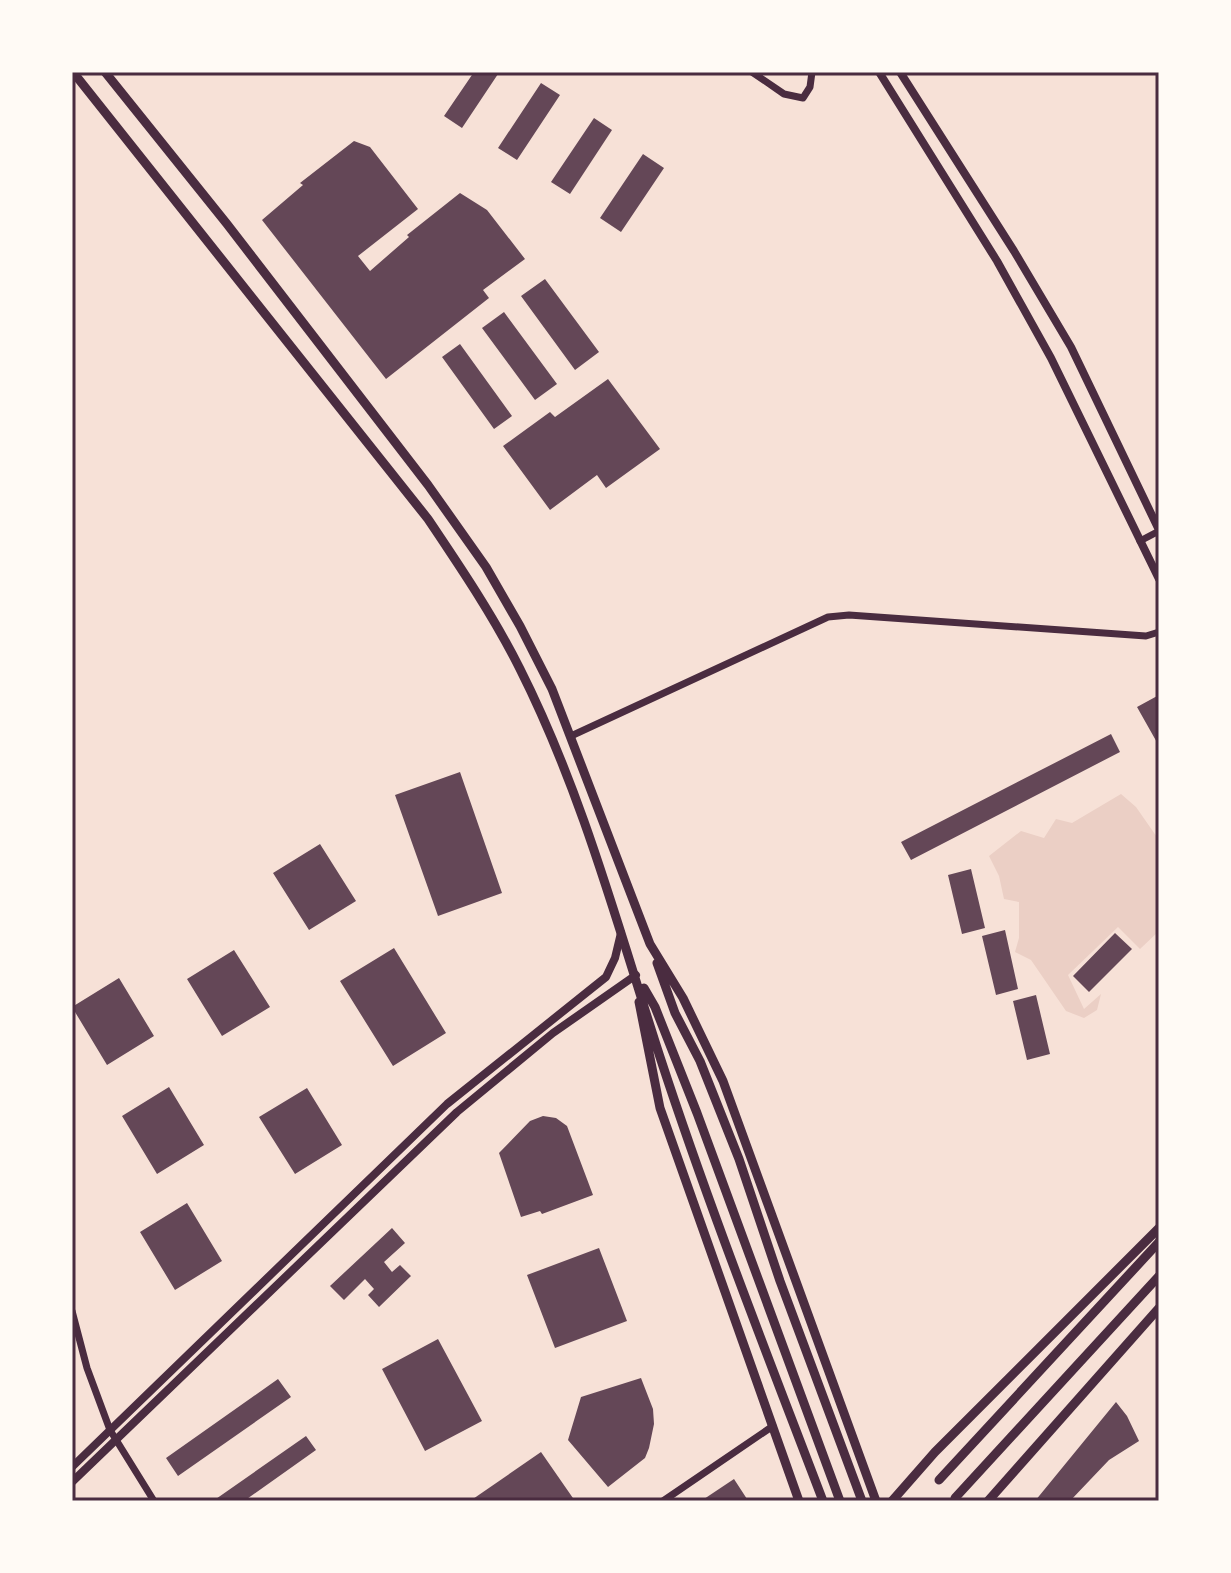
<svg xmlns="http://www.w3.org/2000/svg" width="1231" height="1573" viewBox="0 0 1231 1573" font-family="Mulish,sans-serif">
  <rect width="100%" height="100%" fill="#f7e1d7"/>
  <path fill="#ebcfc5" d="M1121,794L1136,807L1159,840V931L1140,949L1118,927L1068,975L1084,1009L1101,994L1097,1010L1084,1018L1066,1011L1031,960L1015,952L1019,938V902L1004,899L999,876L989,856L1021,831L1044,838L1056,819L1072,823Z"/>
  <path fill="#644757" d="M474,72L498,74L462,128L444,116Z
    M541,83L560,95L517,160L498,148Z
    M594,118L612,130L570,194L551,182Z
    M354,141L370,147L418,209L358,256L370,271L409,237L407,235L460,193L487,210L525,259L483,290L489,298L386,379L262,220L303,185L300,183Z
    M643,154L664,168L621,232L600,218Z
    M545,279L599,352L575,370L521,296Z
    M504,312L557,384L535,400L482,328Z
    M460,344L512,416L494,429L442,357Z
    M608,379L660,449L606,488L597,475L550,510L503,446L550,412L555,417Z
    M1159,695V746L1137,707Z
    M1111,734L1120,752L911,860L901,842Z
    M460,772L502,893L438,916L395,795Z
    M320,844L356,901L309,930L273,873Z
    M971,869L985,928L962,934L948,875Z
    M1005,930L1018,989L996,995L982,936Z
    M1115,933L1132,949L1089,992L1073,976Z
    M394,948L446,1033L393,1066L340,981Z
    M234,950L270,1007L222,1036L187,979Z
    M119,978L154,1036L107,1065L72,1007Z
    M1036,995L1050,1054L1027,1060L1013,1001Z
    M169,1087L204,1145L157,1174L122,1116Z
    M307,1088L342,1145L295,1174L259,1117Z
    M543,1116L556,1118L567,1126L593,1195L542,1214L540,1211L521,1217L499,1153L530,1121Z
    M187,1203L222,1261L175,1290L140,1232Z
    M392,1228L405,1243L384,1262L392,1272L400,1265L411,1276L379,1307L368,1295L374,1289L365,1279L344,1300L330,1286Z
    M599,1248L627,1321L555,1348L527,1275Z
    M438,1339L482,1421L425,1451L382,1369Z
    M641,1378L653,1409L654,1424L649,1448L645,1458L608,1487L568,1440L581,1397Z
    M278,1379L291,1397L178,1476L166,1458Z
    M1116,1402L1127,1416L1139,1441L1109,1460L1070,1501H1035Z
    M306,1436L316,1450L244,1501H213Z
    M541,1452L575,1501H533L531,1498L527,1501H470Z
    M734,1479L747,1499L744,1501H701Z"/>
  <g fill="none" stroke-linecap="round" stroke-linejoin="round">
    <path stroke="#4a2c40" stroke-width="7" d="M752,72L784,94L803,98L810,87L812,72
      M1140,541L1159,531
      M571,736L828,617L849,615L1146,636L1159,632
      M72,1311L87,1368L110,1430L154,1501
      M663,1501L773,1426"/>
    <path stroke="#4a2c40" stroke-width="8" d="M879,72L997,261L1051,358L1159,579
      M900,72L1014,251L1071,347L1159,530
      M72,1467L447,1104L606,977L615,958L621,933
      M72,1482L457,1112L553,1033L636,975"/>
    <path stroke="#4a2c40" stroke-width="9" d="M73,72L428,519C461,568 494,617 520,669C582,792 618,927 660,1057C709,1207 767,1354 823,1501
      M105,72L227,224L428,485L486,567L520,626L552,689L650,944L683,998L723,1081L876,1501
      M657,963L675,1013L700,1061L739,1159L780,1281L862,1501
      M644,988L655,1007L697,1113L840,1501
      M639,1002L660,1108L799,1501
      M939,1480L1159,1242
      M955,1498L1159,1276
      M892,1501L935,1452L1159,1228
      M988,1501L1159,1308"/>
  </g>
  <rect width="1231" height="1573" fill="none" stroke="#fffaf5" stroke-width="148"/>
  <rect x="74" y="74" width="1083" height="1425" fill="none" stroke="#4a2c40" stroke-width="3"/>
</svg>
